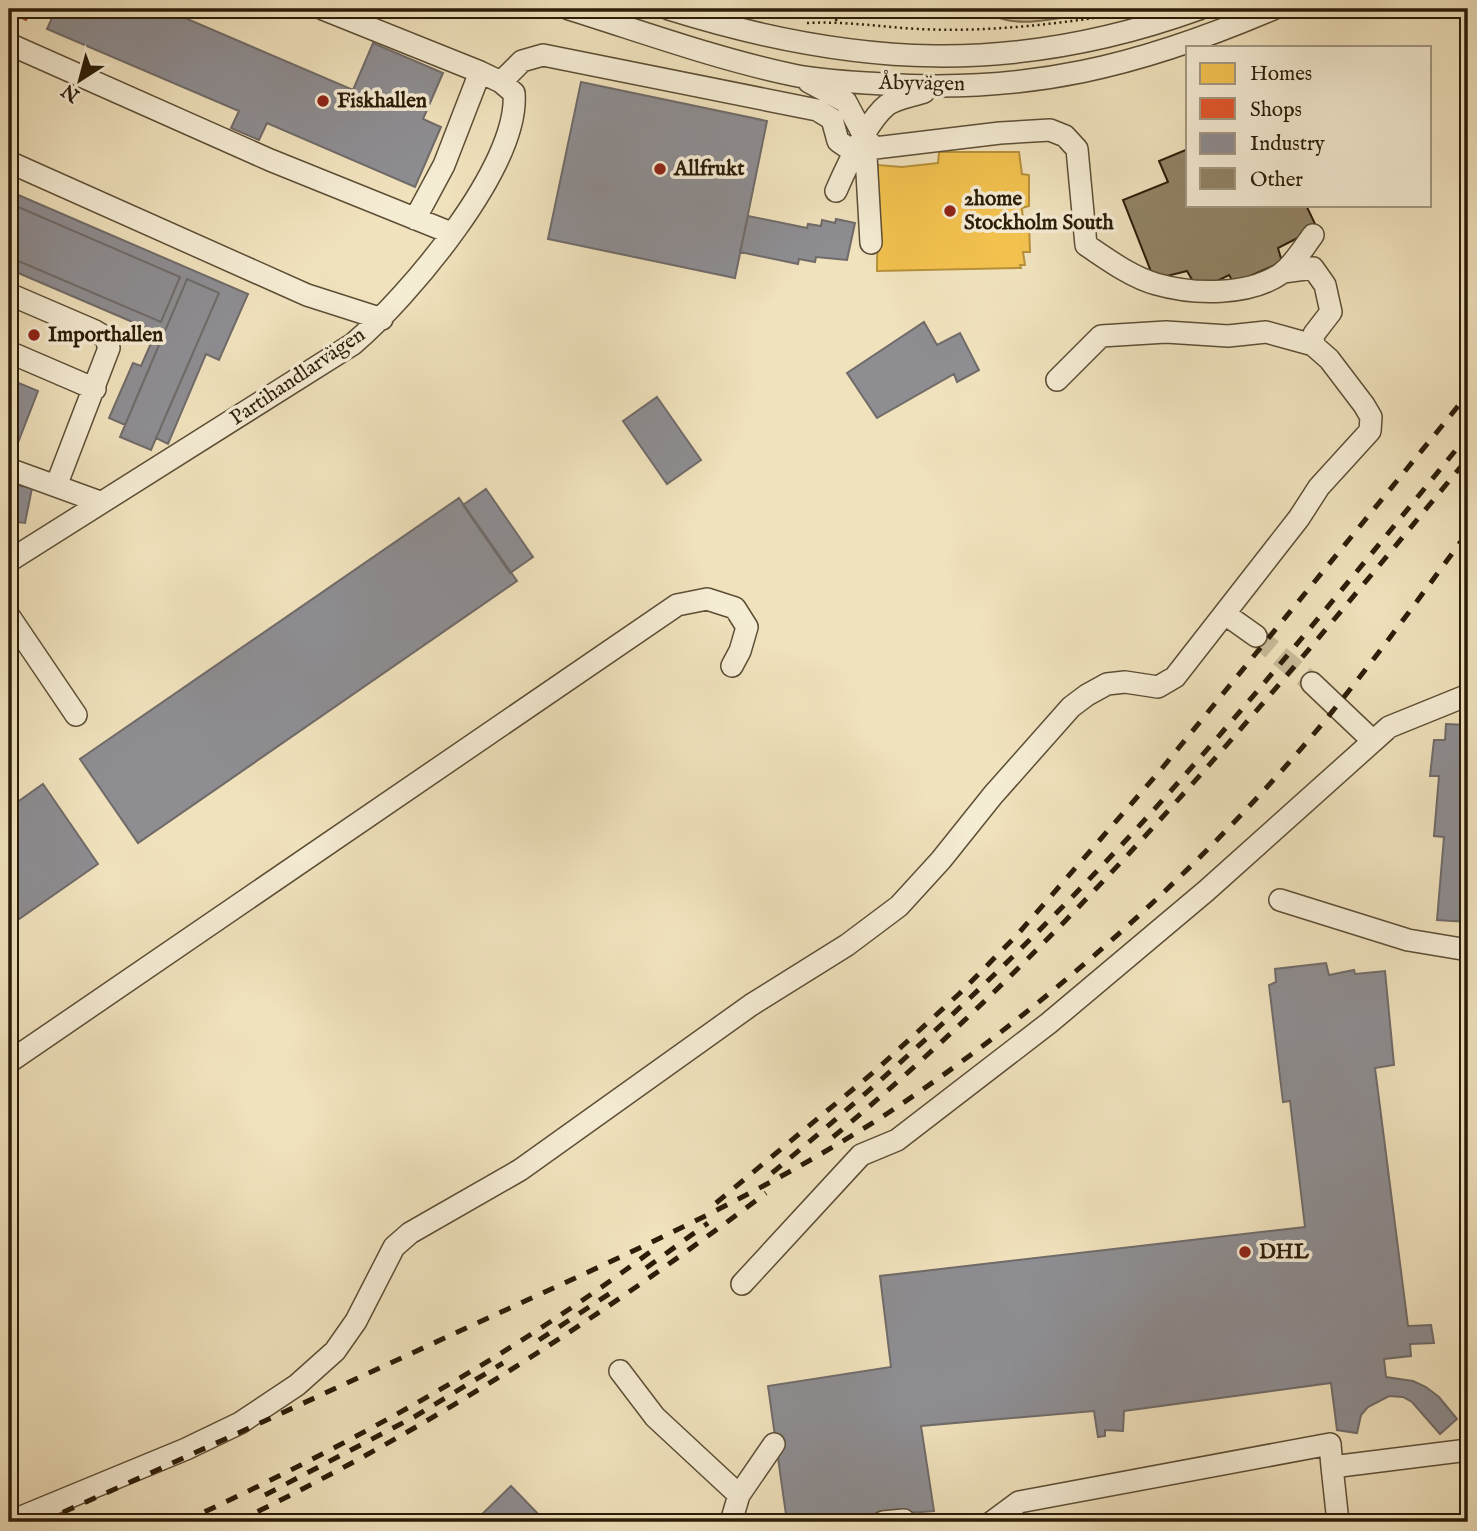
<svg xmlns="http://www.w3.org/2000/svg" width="1477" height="1531" viewBox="0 0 1477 1531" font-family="'IM FELL English',serif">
  <rect width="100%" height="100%" fill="#f0e2bd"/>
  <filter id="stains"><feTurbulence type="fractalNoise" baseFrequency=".00286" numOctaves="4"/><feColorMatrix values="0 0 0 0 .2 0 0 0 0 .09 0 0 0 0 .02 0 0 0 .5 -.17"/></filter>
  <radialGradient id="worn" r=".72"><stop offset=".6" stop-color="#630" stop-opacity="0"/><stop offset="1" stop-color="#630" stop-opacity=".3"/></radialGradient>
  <path fill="#cfc09e" stroke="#7d6e53" stroke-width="2" d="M986,9H1106C1075,14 1009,35 986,9Z"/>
  <path fill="#f2c14e" stroke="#b69039" stroke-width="2" d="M939,152H1019L1022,174L1029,175V206L1022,208L1023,222H1029L1030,252H1023L1025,265H1020L1021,268L877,271L878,165L902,167L938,163Z"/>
  <path fill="#e4572e" stroke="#ac4523" stroke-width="2" d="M9,9H31L26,20L9,12Z"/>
  <path fill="#8d8d92" stroke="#706b69" stroke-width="2" d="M56,9H164L353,90L373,43L443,73L423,119L441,127L415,187L267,123L259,140L231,128L239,111L47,29Z
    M581,82L767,121L735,278L548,239Z
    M9,191L248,294L219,360L206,354L168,444L156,438L219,293L187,279L125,425L109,418L133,363L141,366L156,332L9,269V257L161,322L180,277L9,203Z
    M9,203L180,277L161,322L9,257Z
    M748,216L807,228L808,224L821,226L822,220L835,223L836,219L855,223L847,260L816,257L815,262L799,259L798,264L740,252Z
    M187,279L219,293L151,450L120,437Z
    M924,322L937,345L960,333L979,370L957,382L954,374L877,418L847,373Z
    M9,379L38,391L12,458L9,456Z
    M657,397L701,460L667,484L623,421Z
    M9,484L32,488L25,523L9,521Z
    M486,489L533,557L510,573L463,505Z
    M459,498L517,581L138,843L80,759Z
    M1446,724L1468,725V922L1437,920L1444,837L1434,836L1439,776H1430L1434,740H1445Z
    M43,784L98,864L9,926V808Z
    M1326,963L1329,975L1354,970L1355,974L1385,971L1394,1065L1375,1068L1408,1326L1431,1325L1434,1343L1410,1344L1411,1356L1384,1359L1386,1377L1413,1381L1426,1387L1439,1397L1457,1419L1440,1434L1412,1402L1403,1397L1389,1396L1368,1407L1361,1415L1357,1433L1337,1430L1331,1383L1124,1411L1123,1431L1105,1430V1436L1098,1437L1094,1411L921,1426L934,1511L787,1522L768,1386L891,1367L880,1276L1305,1227L1290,1101L1283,1102L1269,985L1276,982L1275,969Z
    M511,1486L546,1522H474Z"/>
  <path fill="#918366" stroke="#2b1c08" stroke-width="2" d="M1188,149V205H1306L1317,228L1278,248L1282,262L1234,283L1229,275L1211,284L1194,283L1187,271L1167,276L1152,274L1123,200L1168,182L1159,161Z"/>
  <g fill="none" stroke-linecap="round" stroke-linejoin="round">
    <path stroke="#c9ba99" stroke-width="21" stroke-dasharray="21 10" stroke-linecap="butt" d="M1256,636L1312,683"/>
    <g stroke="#5c4e35" stroke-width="24">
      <path id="minor" d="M569,9C643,32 717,59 793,75C821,81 853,82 882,84C1027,94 1140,66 1273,9
        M669,9C854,67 1014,76 1199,9
        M9,44L270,160L451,233
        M501,82L522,61L543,55L817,110L832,119L838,141L854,152
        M809,82L846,102L865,138L871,243
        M865,138L875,148L1000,133L1050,130L1065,136L1077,149L1086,245C1107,259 1131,277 1156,284C1194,295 1249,296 1282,273C1294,264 1304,247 1313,235
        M9,162L307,295L382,319
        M836,191C846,168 868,120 887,105C897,98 912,96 924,92
        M415,219L444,165L480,72
        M9,294L95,331L105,337L109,348L56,486
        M9,352L95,389
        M1057,380L1101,336L1166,332L1228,336L1266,332L1313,345
        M9,469L100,502
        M9,561L353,344C407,298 520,166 514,93L501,82L480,72L323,9
        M1225,614L1256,636
        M9,616L76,715
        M1312,683L1373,741
        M1280,900L1408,940L1468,950
        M9,1062L677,605L707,599L735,608L747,627L740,651L732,666
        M742,1284L861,1155L897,1140L1049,1023L1206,891L1389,727L1468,695
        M620,1371L655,1417L739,1495L731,1522
        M739,1495L774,1444
        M9,1522L186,1449L240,1423L297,1385L335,1351L356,1321L394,1247L410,1233L520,1170L751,1005L847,945L899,906L941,860L993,795L1071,707L1087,695L1107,684L1125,682L1158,687L1175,677L1299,518L1319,487L1370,431L1371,417L1364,405L1329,359L1313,345L1314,334L1331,312L1325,285L1313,268L1283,272
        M883,1522L904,1520
        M992,1522L1019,1502L1330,1444L1332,1467
        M1338,1522L1332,1467L1468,1450"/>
    </g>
    <path stroke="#2b1c08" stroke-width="2.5" stroke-dasharray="2 3.5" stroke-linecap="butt" d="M836,21L838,9
      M807,23C845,21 881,27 919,29C980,32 1040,26 1100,17"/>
    <use href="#minor" stroke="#f5ecd4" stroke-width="21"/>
    <path stroke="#2b1c08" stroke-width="5" stroke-dasharray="12 12" stroke-linecap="butt" d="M833,1137C1073,938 1270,698 1468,458
      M772,1173C916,1054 1052,925 1176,785C1277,671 1372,553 1468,435
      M716,1203L875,1071L960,993L1017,935L1159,772L1468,394
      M646,1268L708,1223
      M539,1340L612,1292
      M265,1495L414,1417L503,1363
      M41,1522C190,1456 338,1387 486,1319C623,1256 761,1195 888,1113C1042,1011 1192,877 1312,736C1367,671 1417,601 1468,532
      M183,1522C347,1446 509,1358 654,1249
      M236,1522C426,1431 597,1320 766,1193"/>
  </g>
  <g fill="#8f2418" stroke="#f5ecd4" stroke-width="2.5">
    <circle cx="323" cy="101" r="7"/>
    <circle cx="660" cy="169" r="7"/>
    <circle cx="950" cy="211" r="7"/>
    <circle cx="34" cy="335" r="7"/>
    <circle cx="1245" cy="1252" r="7"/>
  </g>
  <g text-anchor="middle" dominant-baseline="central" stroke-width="7" stroke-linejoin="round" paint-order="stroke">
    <g font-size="21" fill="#2b1c08" stroke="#f5ecd4">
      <text transform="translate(922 84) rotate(1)">Åbyvägen</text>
      <text transform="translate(298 377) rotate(-34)">Partihandlarvägen</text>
    </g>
    <g font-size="21" font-weight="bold" fill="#2b1c08" stroke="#f5ecd4" text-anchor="start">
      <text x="337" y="101">Fiskhallen</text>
      <text x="674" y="169">Allfrukt</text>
      <text x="964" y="199">2home<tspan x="964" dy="24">Stockholm South</tspan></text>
      <text x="48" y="335">Importhallen</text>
      <text x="1259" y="1252">DHL</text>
    </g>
  </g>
  <rect width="1477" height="1531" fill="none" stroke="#f0e2bd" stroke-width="35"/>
  <rect x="10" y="10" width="1456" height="1510" fill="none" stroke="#2b1c08" stroke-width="3.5"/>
  <rect x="18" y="18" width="1442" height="1496" fill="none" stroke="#2b1c08" stroke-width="2"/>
  <rect x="1186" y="46" width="245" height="161" fill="#f5ecd4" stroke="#a49982" stroke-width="2"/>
  <rect x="1200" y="63" width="35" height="21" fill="#f2c14e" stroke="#a49982" stroke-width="2"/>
  <text x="1250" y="80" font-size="21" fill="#2b1c08">Homes</text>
  <rect x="1200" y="98" width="35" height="21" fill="#e4572e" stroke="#a49982" stroke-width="2"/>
  <text x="1250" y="116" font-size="21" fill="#2b1c08">Shops</text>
  <rect x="1200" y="133" width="35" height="21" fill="#8d8d92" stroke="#a49982" stroke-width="2"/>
  <text x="1250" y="150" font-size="21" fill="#2b1c08">Industry</text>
  <rect x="1200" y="168" width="35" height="21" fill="#918366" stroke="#a49982" stroke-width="2"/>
  <text x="1250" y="186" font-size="21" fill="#2b1c08">Other</text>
  <g transform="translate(80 80) rotate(216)" stroke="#f5ecd4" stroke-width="5" paint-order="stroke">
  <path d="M0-5L12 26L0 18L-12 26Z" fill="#2b1c08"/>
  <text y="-10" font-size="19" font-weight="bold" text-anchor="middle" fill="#2b1c08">N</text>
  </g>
  <rect width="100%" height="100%" filter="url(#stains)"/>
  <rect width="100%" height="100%" fill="url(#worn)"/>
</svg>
